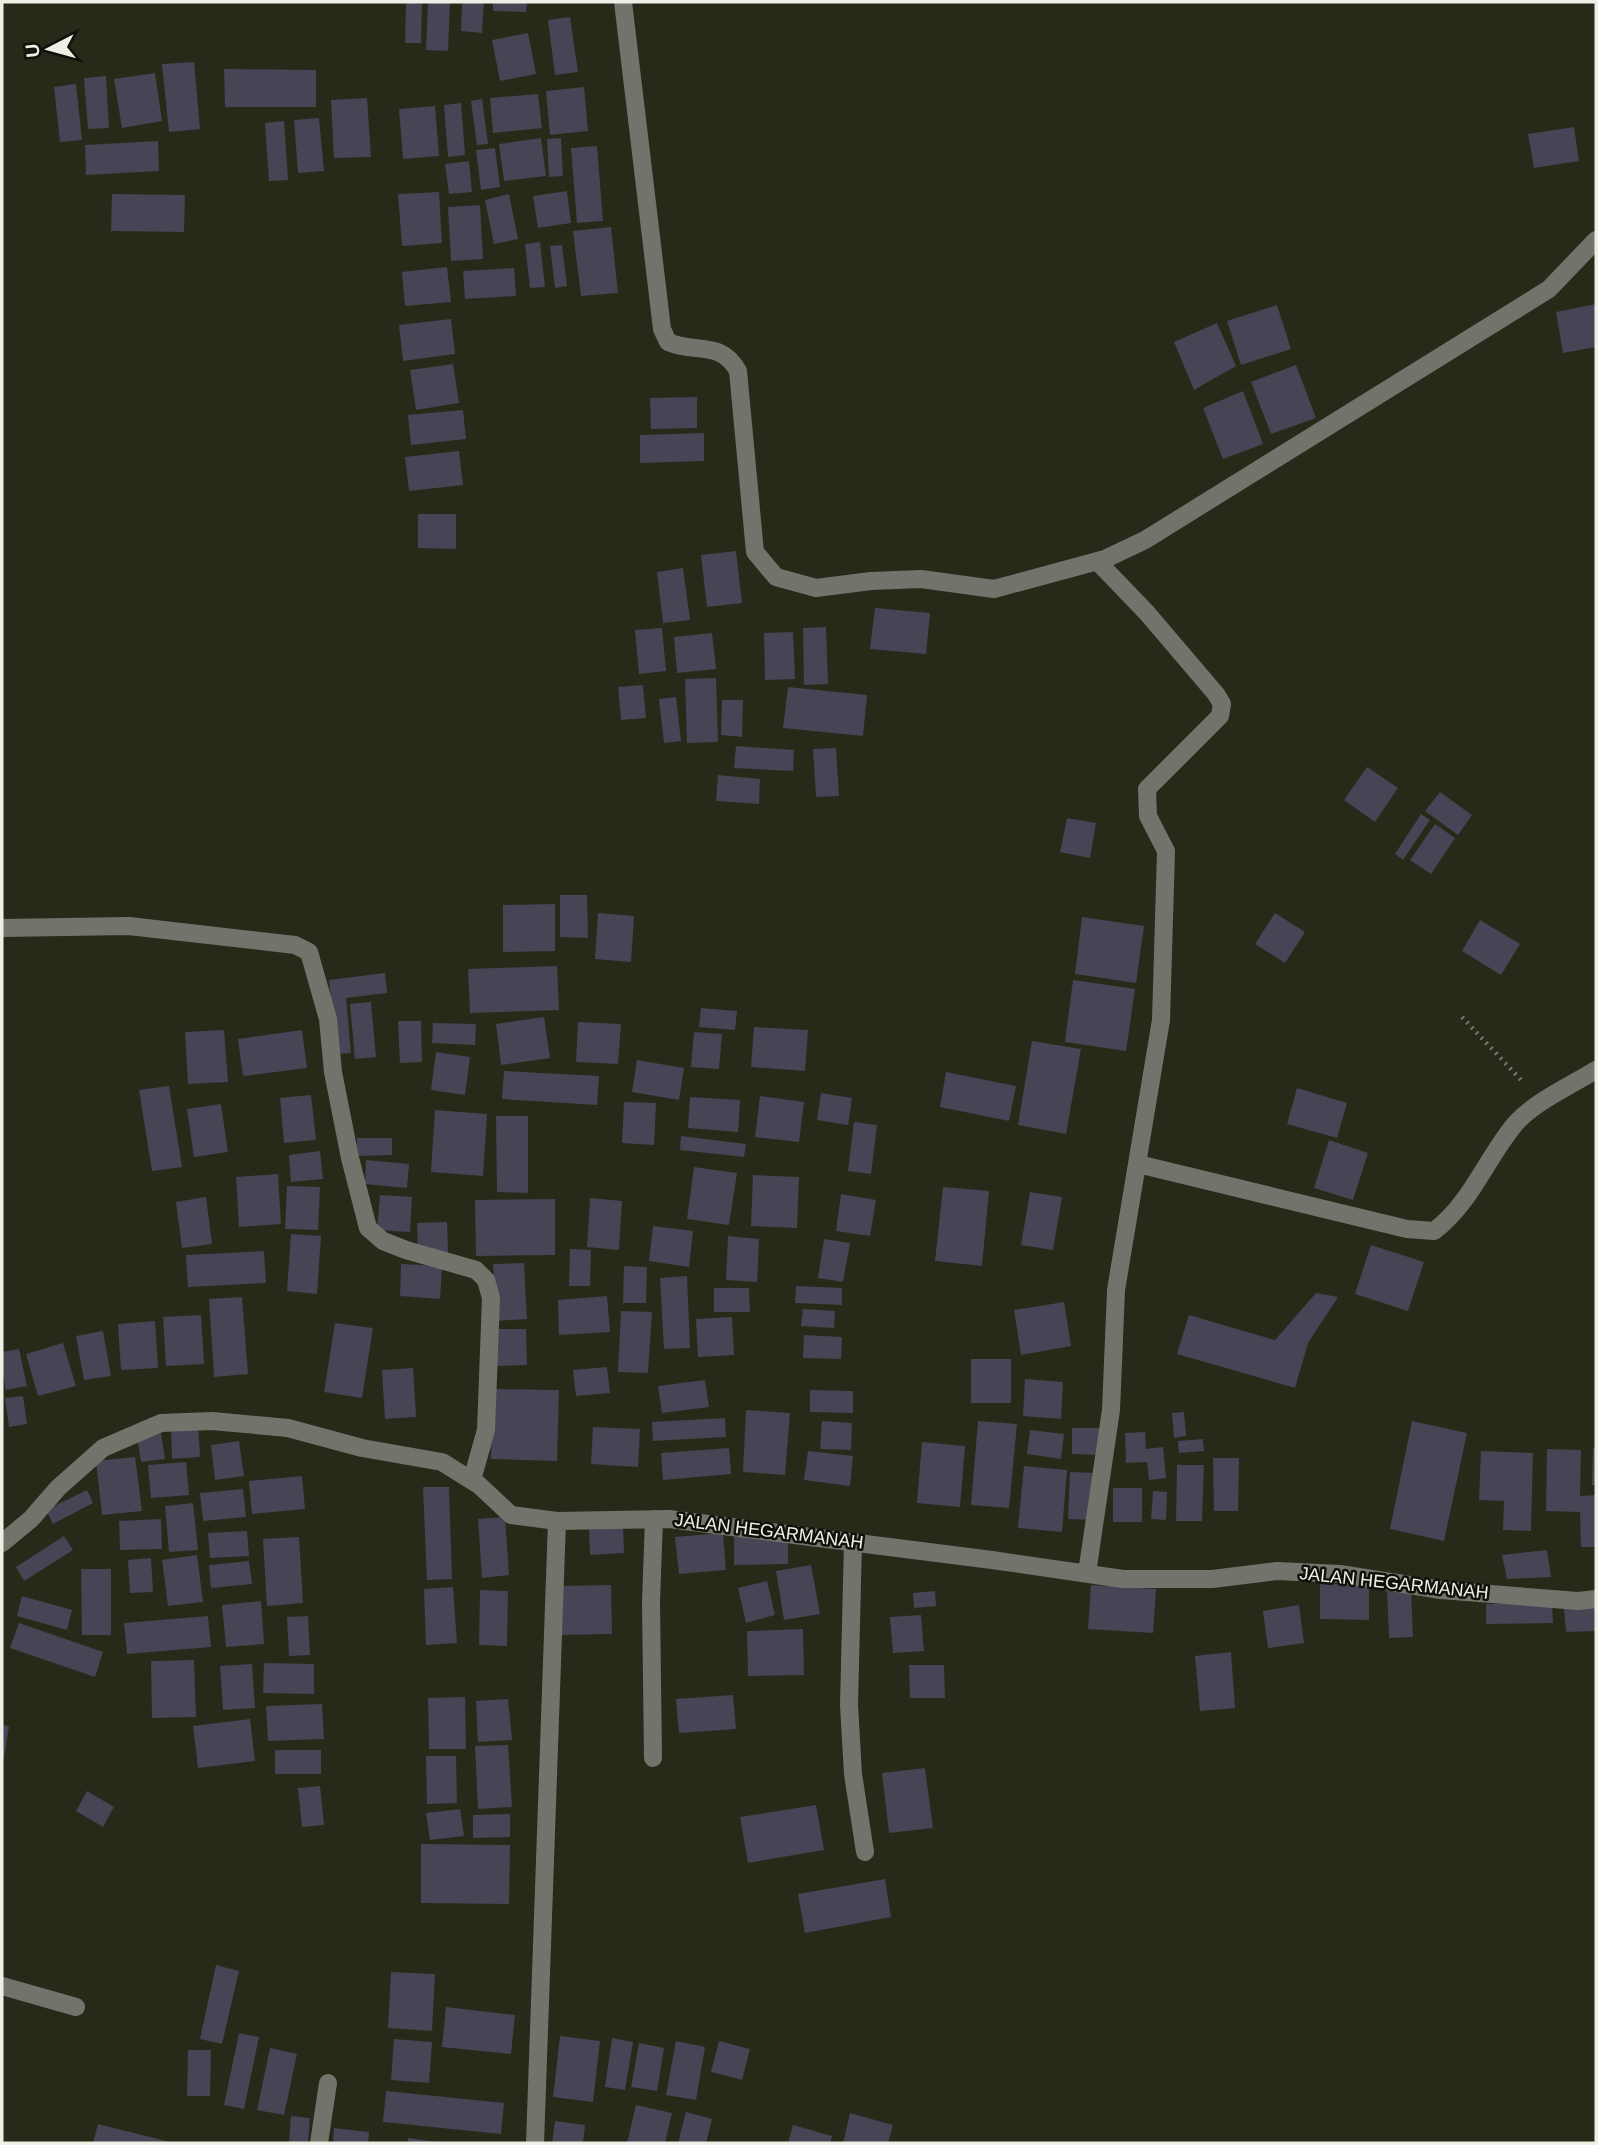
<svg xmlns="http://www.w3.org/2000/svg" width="1598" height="2145" viewBox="0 0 1598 2145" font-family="Helvetica,sans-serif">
  <rect width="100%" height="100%" fill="#262a19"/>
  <path fill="#484355" d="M406,2H422L421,43H405Z
    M428,2H450L448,51L426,50Z
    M462,2H484L482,33L461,31Z
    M493,2H527L526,12L493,11Z
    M570,17L578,72L555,75L548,20Z
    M528,33L536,74L500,81L492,40Z
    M194,62L200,129L169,132L162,64Z
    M224,69L316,70V107H225Z
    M155,73L162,121L122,128L114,79Z
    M106,76L109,128L88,129L84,78Z
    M76,84L82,140L60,142L54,87Z
    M584,87L588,131L550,135L546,91Z
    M538,94L542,128L493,133L490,98Z
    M367,98L371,157L334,158L331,100Z
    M482,99L488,144L477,145L471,101Z
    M461,103L465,155L448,157L444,105Z
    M435,106L439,156L403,159L399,109Z
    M319,118L324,171L298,173L294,120Z
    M284,121L288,180L269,181L265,123Z
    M1574,127L1579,161L1534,168L1528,134Z
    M541,138L546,176L504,181L499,144Z
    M561,138L563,176L549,177L547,139Z
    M158,141L159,171L86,175L85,145Z
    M597,146L603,221L577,223L571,148Z
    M495,148L500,187L481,190L476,150Z
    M469,161L472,192L449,194L445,164Z
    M567,191L571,223L538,228L533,196Z
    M439,192L442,243L402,246L398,194Z
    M112,194L185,195L184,232L111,231Z
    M509,194L518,239L494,244L485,200Z
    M480,205L483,259L451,261L448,207Z
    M611,227L618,293L581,296L573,231Z
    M540,242L545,287L530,288L525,244Z
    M562,245L567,286L555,288L550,246Z
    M447,267L451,302L405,306L402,272Z
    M514,268L516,296L465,299L463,271Z
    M1596,304V347L1563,353L1556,312Z
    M1277,305L1291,349L1241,365L1227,321Z
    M451,319L455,354L403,361L399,325Z
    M1217,323L1236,366L1194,390L1174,342Z
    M453,364L459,403L416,410L410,370Z
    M1296,365L1316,418L1271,434L1251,382Z
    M1243,391L1263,444L1223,459L1203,408Z
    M697,397V428L651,429L650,398Z
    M463,410L466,439L411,445L408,415Z
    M704,433V461L640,463V435Z
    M459,451L463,485L409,491L405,457Z
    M418,514H456V549L418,548Z
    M736,551L742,603L707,607L701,555Z
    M683,568L690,620L663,623L657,572Z
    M875,608L930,613L926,654L870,649Z
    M826,627L828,684L804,685L803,628Z
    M662,628L666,671L639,674L635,630Z
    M793,632L795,679L765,680L764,633Z
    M712,633L716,669L677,673L674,637Z
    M716,678L718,742L687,743L685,679Z
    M643,685L646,718L621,720L618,687Z
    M788,687L867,695L863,736L783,728Z
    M676,697L681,741L664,743L659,699Z
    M722,700H743L742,737L721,735Z
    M736,746L794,750L793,771L734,768Z
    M836,748L839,796L816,797L813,749Z
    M1367,767L1398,788L1375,822L1344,800Z
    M718,775L760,779L759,804L716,801Z
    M1440,792L1472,815L1458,835L1425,811Z
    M1421,814L1430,820L1403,860L1395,854Z
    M1067,818L1096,823L1090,858L1060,852Z
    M1435,824L1455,838L1431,874L1410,860Z
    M560,895H587L588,938L560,937Z
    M555,904V951L503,952V905Z
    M598,913L634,916L631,962L595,959Z
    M1275,913L1305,932L1285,963L1255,944Z
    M1082,917L1144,926L1136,983L1075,974Z
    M1480,920L1520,944L1501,975L1462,951Z
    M557,966L559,1010L470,1013L468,969Z
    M385,973L387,993L346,998L351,1053L336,1054L329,980Z
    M1073,980L1135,989L1126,1051L1065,1042Z
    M371,1002L376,1057L355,1059L350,1004Z
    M701,1008L737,1011L735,1030L699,1027Z
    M544,1017L550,1058L501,1065L496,1024Z
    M398,1021H421L422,1062L400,1063Z
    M578,1022L621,1024L618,1064L576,1062Z
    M433,1023L476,1024L475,1045L432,1043Z
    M754,1027L808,1030L805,1071L751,1067Z
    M224,1030L228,1082L188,1084L185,1032Z
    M302,1030L307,1068L243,1076L238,1039Z
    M694,1032L722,1034L719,1069L691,1067Z
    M1032,1041L1081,1049L1066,1134L1018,1125Z
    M436,1052L470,1057L465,1095L431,1090Z
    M637,1060L684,1068L679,1100L632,1092Z
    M504,1071L599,1076L597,1105L502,1099Z
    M946,1072L1016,1086L1009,1121L940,1107Z
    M169,1086L182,1167L152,1171L139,1090Z
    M1297,1088L1347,1103L1337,1138L1287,1124Z
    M821,1093L852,1098L848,1125L817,1120Z
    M311,1095L316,1140L284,1143L280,1098Z
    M760,1096L804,1102L799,1142L755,1137Z
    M690,1097L740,1100L738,1132L688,1128Z
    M624,1102L656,1103L654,1145L622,1143Z
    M221,1104L228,1152L194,1157L187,1109Z
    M435,1110L487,1114L483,1176L431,1172Z
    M496,1116H528V1193L497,1192Z
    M854,1122L877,1125L871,1174L848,1171Z
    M681,1136L746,1144L744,1157L680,1150Z
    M357,1138H392V1155L357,1156Z
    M1329,1140L1368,1153L1353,1200L1314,1188Z
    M320,1151L323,1179L291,1182L289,1155Z
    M366,1160L409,1164L407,1188L365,1184Z
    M694,1167L737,1173L729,1225L687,1219Z
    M278,1174L281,1224L239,1227L236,1177Z
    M753,1175L799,1177L797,1228L751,1226Z
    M287,1186L320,1187L318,1230L285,1229Z
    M943,1187L989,1191L982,1266L935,1261Z
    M1030,1192L1062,1197L1053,1250L1021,1245Z
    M841,1194L876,1200L870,1236L836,1231Z
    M380,1195L412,1197L410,1232L377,1230Z
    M206,1197L212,1244L182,1248L176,1202Z
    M590,1198L622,1201L619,1250L587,1247Z
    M555,1199V1255L476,1256L475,1200Z
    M447,1222L448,1252L418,1253L417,1223Z
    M653,1226L693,1231L689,1267L649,1261Z
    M291,1234L321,1236L317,1294L287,1291Z
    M728,1236L759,1239L757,1282L726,1280Z
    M824,1239L850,1243L843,1282L818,1278Z
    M1371,1245L1424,1262L1408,1311L1355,1294Z
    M570,1249L591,1250L590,1286H569Z
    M264,1251L266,1283L188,1287L186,1255Z
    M524,1263L527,1319L496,1321L493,1264Z
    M401,1264L442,1266L440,1299L400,1296Z
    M624,1266L647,1267L646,1303H623Z
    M687,1276L690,1348L664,1349L660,1278Z
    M796,1286L842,1288V1305L795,1303Z
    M714,1288H749L750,1312H714Z
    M1316,1293L1338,1297L1308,1343L1295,1388L1177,1354L1189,1315L1275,1340Z
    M607,1296L610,1332L559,1335L558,1300Z
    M242,1297L248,1374L214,1377L209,1299Z
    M1064,1302L1071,1346L1021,1355L1014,1310Z
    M803,1309L835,1311L834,1328L801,1326Z
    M621,1311L652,1312L648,1373L618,1372Z
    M201,1315L204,1364L166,1366L163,1317Z
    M732,1317L734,1355L698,1357L696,1319Z
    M155,1321L158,1368L121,1370L118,1324Z
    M335,1323L373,1328L362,1398L324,1392Z
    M495,1329H526L527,1365L496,1366Z
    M103,1331L111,1376L84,1380L76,1336Z
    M804,1335L842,1337L841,1359L803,1358Z
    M63,1343L76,1386L38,1396L26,1354Z
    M19,1349L27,1386L6,1390L2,1370V1352Z
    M971,1359H1011V1403H971Z
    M607,1367L610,1393L576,1396L573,1370Z
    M413,1368L416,1417L385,1419L382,1370Z
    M1025,1379L1063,1382L1061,1419L1023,1416Z
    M705,1380L709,1407L662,1413L658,1386Z
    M492,1389L559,1390L557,1461L491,1459Z
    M810,1390L853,1391V1413L810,1412Z
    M23,1396L27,1424L9,1427L5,1398Z
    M746,1410L790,1413L785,1475L743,1472Z
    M1184,1412L1186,1436L1174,1438L1172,1413Z
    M725,1418L726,1437L653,1441L652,1422Z
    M822,1421L852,1423L851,1450L820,1449Z
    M978,1421L1017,1424L1009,1508L971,1505Z
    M1412,1421L1467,1433L1444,1541L1390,1529Z
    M198,1423L200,1457L172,1459L171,1424Z
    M593,1427L640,1429L638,1467L591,1464Z
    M1072,1428H1101L1100,1455L1072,1454Z
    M1030,1430L1064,1434L1061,1459L1027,1454Z
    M1145,1432L1146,1449L1163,1447L1166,1478L1149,1480L1147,1462L1126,1463L1125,1433Z
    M161,1433L165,1459L141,1462L137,1437Z
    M1203,1439L1204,1451L1179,1453L1178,1441Z
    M239,1441L244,1476L215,1480L211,1445Z
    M922,1442L965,1446L960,1507L917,1503Z
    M729,1448L731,1474L663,1480L661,1453Z
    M1593,1448H1596V1485H1592Z
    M1547,1449L1581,1450L1580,1496L1596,1495V1547H1581L1580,1512L1546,1511Z
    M808,1451L853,1456L850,1486L804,1480Z
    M1481,1451L1533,1453L1531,1531L1503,1530L1504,1501L1479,1500Z
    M135,1457L142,1511L102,1515L96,1461Z
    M1213,1458H1239L1238,1511H1214Z
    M186,1462L189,1495L151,1498L148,1465Z
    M1177,1465H1204L1202,1521H1176Z
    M1024,1466L1067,1470L1062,1532L1018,1528Z
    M1070,1472L1095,1473L1094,1520L1068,1519Z
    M302,1476L305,1509L252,1514L249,1481Z
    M423,1487H449L452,1579L427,1580Z
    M1113,1488H1142V1522H1113Z
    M243,1489L246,1517L203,1521L200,1493Z
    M87,1490L93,1503L53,1524L46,1510Z
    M1153,1491L1167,1492L1166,1520L1151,1519Z
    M193,1503L198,1550L169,1552L165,1506Z
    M505,1517L509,1575L482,1578L478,1519Z
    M161,1519L162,1549L120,1550L119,1521Z
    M623,1526L624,1553L590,1555L589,1527Z
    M247,1531L249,1556L210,1558L208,1533Z
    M723,1533L726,1570L679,1574L675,1537Z
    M64,1536L73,1550L24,1581L16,1567Z
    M299,1537L303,1603L267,1606L263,1539Z
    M734,1537H788V1564L734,1565Z
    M1547,1550L1551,1577L1507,1579L1502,1555Z
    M197,1555L203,1602L168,1606L162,1560Z
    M151,1558L153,1592L130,1593L128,1560Z
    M249,1561L252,1584L211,1588L209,1565Z
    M811,1565L820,1614L784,1620L776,1571Z
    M81,1569H111V1635H82Z
    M767,1581L775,1615L746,1623L738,1588Z
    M1320,1584H1369V1620L1320,1619Z
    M611,1585L612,1634L562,1635L560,1586Z
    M1091,1585L1156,1589L1153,1633L1088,1629Z
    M453,1587L457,1643L426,1645L424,1589Z
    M1411,1589L1413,1637L1389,1638L1387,1590Z
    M480,1590L508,1591L507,1646L479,1645Z
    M935,1591L936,1606L914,1608L913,1593Z
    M22,1596L72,1610L67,1630L17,1616Z
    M261,1601L264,1644L226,1647L222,1605Z
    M1486,1604H1552L1553,1623L1486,1624Z
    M1299,1605L1304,1643L1268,1648L1263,1611Z
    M1596,1606V1631L1566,1632L1564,1608Z
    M921,1615L924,1651L893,1653L890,1617Z
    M208,1616L211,1647L127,1654L124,1623Z
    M308,1616L310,1655L289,1656L287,1617Z
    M19,1623L103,1652L95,1677L10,1648Z
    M803,1629L804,1675L748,1676L747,1631Z
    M1231,1652L1235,1708L1200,1711L1195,1656Z
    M194,1660L196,1717L152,1718L151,1661Z
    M264,1663L314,1664V1694L263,1693Z
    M252,1664L255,1708L223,1710L220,1666Z
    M909,1665H944L945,1698H910Z
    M733,1695L736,1729L679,1733L676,1699Z
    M465,1697L466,1749H429L428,1698Z
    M508,1699L512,1740L478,1742L476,1701Z
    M322,1704L324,1739L268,1741L266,1706Z
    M250,1719L255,1761L198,1768L193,1726Z
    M2,1725L9,1726L3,1764H2Z
    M508,1745L512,1807L478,1809L475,1746Z
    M275,1750H321V1774H275Z
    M426,1756H456L457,1803L427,1804Z
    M925,1768L933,1828L889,1833L882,1773Z
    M320,1786L324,1825L302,1827L298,1788Z
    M87,1791L114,1807L103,1827L76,1811Z
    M816,1805L824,1850L748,1863L740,1817Z
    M460,1809L464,1836L430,1840L426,1813Z
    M510,1814V1837L473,1838V1815Z
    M421,1844L510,1845L509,1904L421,1903Z
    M885,1879L891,1917L805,1933L798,1894Z
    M216,1965L239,1971L222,2044L200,2039Z
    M391,1972L435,1974L432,2031L388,2028Z
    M446,2007L515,2015L511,2054L442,2047Z
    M239,2033L259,2037L244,2109L224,2105Z
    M560,2036L600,2041L593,2102L553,2097Z
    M612,2038L633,2042L625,2090L605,2087Z
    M394,2039L432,2042L429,2083L391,2080Z
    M676,2041L705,2047L696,2100L666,2095Z
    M719,2041L750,2049L742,2080L711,2072Z
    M639,2043L664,2048L657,2091L631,2087Z
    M270,2048L297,2054L284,2115L257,2110Z
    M188,2050H211L210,2096H187Z
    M386,2091L504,2103L501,2134L383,2122Z
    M636,2105L672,2113L665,2143H627Z
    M686,2112L712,2119L706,2143H678Z
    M850,2113L893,2125L888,2143H843Z
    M291,2116L310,2118L308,2143H289Z
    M555,2121L585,2125L583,2143H552Z
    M98,2124L170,2142V2143H93Z
    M793,2125L832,2136L830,2143H788Z
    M334,2128L369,2132L368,2143H333Z
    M408,2138L438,2142V2143H408Z"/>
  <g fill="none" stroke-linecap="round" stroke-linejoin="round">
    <path stroke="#75786a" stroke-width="4.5" stroke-dasharray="2 5" stroke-linecap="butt" d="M1462,1017L1523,1082"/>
    <path stroke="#72746c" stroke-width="18" d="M623,2L662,329L668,342C696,354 721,340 738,371L755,552L776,577L816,588L871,581L921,579L994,589L1105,559L1145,540L1549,289L1596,240
      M2,928L129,926L295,945L309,952L328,1019L333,1072L350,1158L368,1228L383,1241L406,1250L476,1270L486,1280L491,1298L486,1430L472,1480
      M1138,1164L1407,1229L1434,1231C1471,1203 1486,1159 1515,1124C1534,1102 1572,1085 1596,1070
      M853,1542L849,1705L853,1774L865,1852
      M2,1543L31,1519L58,1488L103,1448L161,1423L212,1421L288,1428L362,1448L442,1462L479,1485L511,1515L557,1521L669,1519L992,1560L1123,1579H1212L1277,1571L1340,1574L1441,1590L1578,1601L1596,1599
      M1087,1573L1111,1410L1116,1290L1161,1020L1166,851L1148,816L1147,789L1220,716L1222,704L1216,694L1147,613L1097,561
      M653,1758L651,1602L654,1519
      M2,1986L76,2007
      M319,2143L328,2083
      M535,2143L557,1521"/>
  </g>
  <g text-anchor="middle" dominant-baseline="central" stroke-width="5" stroke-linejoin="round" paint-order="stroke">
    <g font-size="18" fill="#edf0e5" stroke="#10110a">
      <text transform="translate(769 1531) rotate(7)">JALAN HEGARMANAH</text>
      <text transform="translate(1394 1583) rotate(6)">JALAN HEGARMANAH</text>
    </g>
  </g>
  <rect width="1598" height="2145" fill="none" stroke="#edf0e5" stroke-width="7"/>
  <g transform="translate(49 49) rotate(264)" stroke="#10110a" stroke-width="5" paint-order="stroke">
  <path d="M0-5L12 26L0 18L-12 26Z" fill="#edf0e5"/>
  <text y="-10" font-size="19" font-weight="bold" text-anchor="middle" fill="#edf0e5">U</text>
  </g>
</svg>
